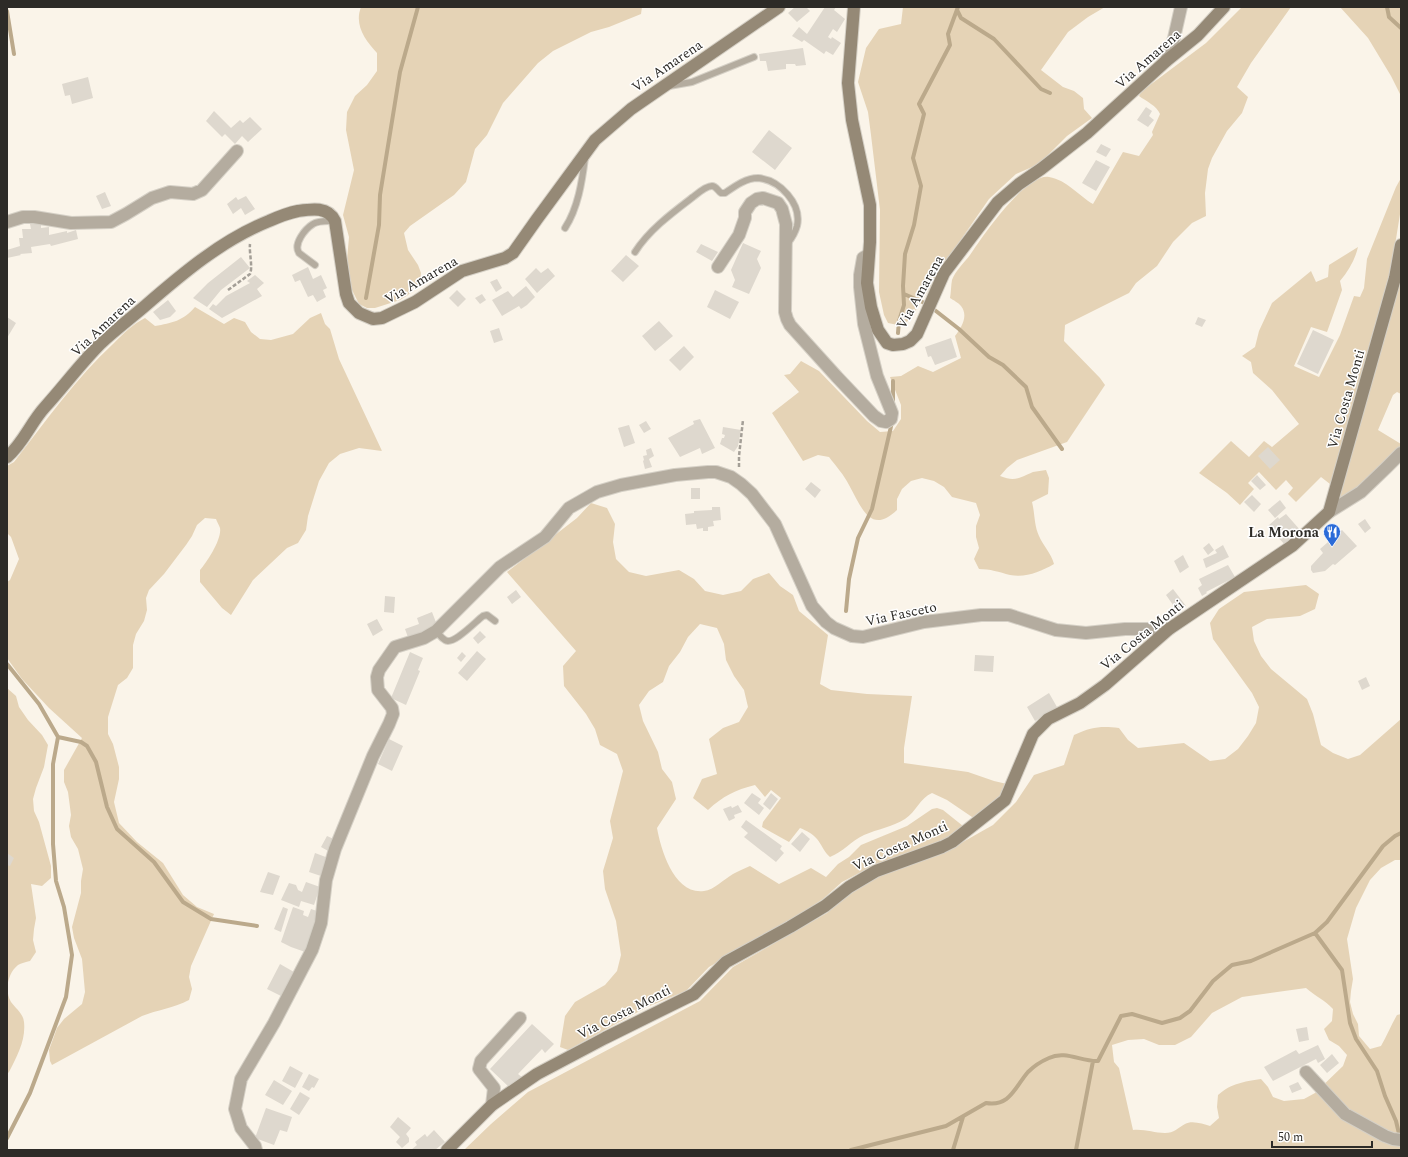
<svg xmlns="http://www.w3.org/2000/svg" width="1408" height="1157" viewBox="0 0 1408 1157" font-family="Spectral,serif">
  <rect width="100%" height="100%" fill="#faf4e9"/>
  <path fill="#e5d3b6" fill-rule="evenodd" d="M361,7H642L641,14L609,27L591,32L553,51L538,63L503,103L487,135L475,149L466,182L454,195L410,226L404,233L408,250L418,265L421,273L420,282L408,295L400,300L375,308H367L359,304L351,288L347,260L349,237L343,215L354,170L346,130L347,112L355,96L367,85L377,71V53C365,40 354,25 361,7Z
    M903,7H1105L1088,17L1068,32L1041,70L1063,87L1074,91L1083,98L1084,109L1092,118L1067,136L1039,164L1016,174L989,199L951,254L913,315L903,326L888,323L884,315L879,292L880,210L871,135L868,112L858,82L866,48L879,29L901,24Z
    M1242,7H1291L1251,63L1237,87L1248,97L1242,113L1227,131L1212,158L1208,169L1205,193L1206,216L1192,223L1173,242L1157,266L1136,283L1129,293L1065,325L1064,341L1100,378L1105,385L1067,442L1017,460L1007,468L1000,476C1015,482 1019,478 1033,472C1037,471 1042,471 1046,470L1049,478L1048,494L1032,502C1035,514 1034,525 1039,536C1044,547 1051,553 1054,564C1040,572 1026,578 1010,575C999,572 990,569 979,569L974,559L979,548L976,537V526L980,515L976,503L952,497L944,487L934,481L922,478L911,481L902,489L897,499V510C870,536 861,506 849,485C844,475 836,466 829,457L818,455L803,461L772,413L799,392L784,375L790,374L801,361L819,371L867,421L880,432L893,431L901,419V405L890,377L901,376L918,366L933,372L961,358L955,336C961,328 969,316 961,306C959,303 953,300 950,298C951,293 951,285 952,280C955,271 965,262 970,255C982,237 1026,173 1049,177C1067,180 1079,196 1093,204L1123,152L1139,156L1153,135L1152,132L1160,114C1157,106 1146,101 1139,96L1142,91L1206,43Z
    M1340,7H1401V96L1391,76L1368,38Z
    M1401,178V208L1391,270L1344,447L1330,484L1321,477L1296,502L1288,494L1293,488L1286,480L1276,490L1259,472L1248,483L1254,489L1240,505L1227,493L1199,473L1231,441L1249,457L1264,441L1272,447L1299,424L1272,390L1253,373L1251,362L1242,356L1255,347L1259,331L1272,303L1311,271L1316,282L1328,277L1329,265L1358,247C1355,260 1349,270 1340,281L1342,290L1327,332L1311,327L1294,366L1319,377L1340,335L1354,296L1360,297L1364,288L1367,259L1396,187Z
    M1401,272V394L1397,392L1393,395L1378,430L1401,444V447L1363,483L1341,499L1337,497Z
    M195,307L224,324L234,318L245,322L251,332L260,339L271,340L293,334L310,318L321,313L325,324L330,329L339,359L382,451L359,448L340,454L329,463L319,481L308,516L306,530L298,543L287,548L253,580L231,615L222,608L200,582V570C207,562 222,539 220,528C219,525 217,522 216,519L205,518L197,525L192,536L186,545L164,574L149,590L146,598L147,610L144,621L136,634L133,645V668L127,678L118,685L108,717V734L113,744L119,767V779L114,802L119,823L137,842L163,863L183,895L197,907L214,914L191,966L189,977L192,989L189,1000C174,1008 157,1010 142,1016L52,1065L50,1061L49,1050L57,1028L64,1019L82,1004L85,992L82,959L74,938L72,927L81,893V881L83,869L78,849L71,837L69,826L71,815L68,792L64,782V770L82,738L49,708L22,679L7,658V582L10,580L19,559L11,537L7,533V466L14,462C46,421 76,378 114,343C124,333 133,324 145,318L155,326C172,323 183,321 195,307Z
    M591,503L607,508L615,524L613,542L616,559L629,572L646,576L679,570L694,579L705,591L723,595L741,591L753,579L769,573L780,586L793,595L799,611L828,635L820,684L831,690L867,694L912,696L904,748V763L968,772L994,781L1007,784L1000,800L977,818L972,817L947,800L932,793C920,798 916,812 905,819C892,827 878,829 864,835C851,841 843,852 830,857C824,852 822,845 817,839C812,833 807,831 800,828L789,842L762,827L763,822L781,798L771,790L765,797L755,785C735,790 723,796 708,810L693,798L702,779L717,774L709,739L723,728L739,722L748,707L744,690L734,676L726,660L724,644L717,628L700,624L688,637L680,652L669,666L663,682L649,691L639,705L643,721L658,752L662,769L672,782L676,799L657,828C661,850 674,895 704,891C714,890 724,879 733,874C738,871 744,869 750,866L779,884L811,868L826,877L838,864L849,857L861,845L907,826L932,809L937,808L943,810L963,826L948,839L863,871L842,882L823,899L805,911L709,967L686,991L647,1007L568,1050L560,1047L565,1016L575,1002L605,985L617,971L621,955L616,921L605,889L603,871L613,838L610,821L623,771L617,754L600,745L595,729L586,714L564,686L563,666L576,651L507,572L577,518Z
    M1306,585L1319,594L1315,609L1300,616L1267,619L1252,627L1254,641L1261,656L1271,669L1307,699L1313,714L1321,745L1333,753L1348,759L1360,755L1401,719V860H1395L1381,868L1370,880L1356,908L1347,939L1353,979L1351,991L1350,1002L1353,1014L1358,1024L1359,1036L1370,1049L1381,1046C1387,1036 1391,1025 1397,1015L1401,1014V1150H464L491,1124L528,1092L700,1001L733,967L827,913L853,889L874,876L954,847L993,825L1016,802L1034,775L1064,765L1074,735C1092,727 1100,726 1119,728L1128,740L1138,748L1184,743L1210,761L1225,759L1238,749L1248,736L1256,723L1259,707L1252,693L1213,639L1210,623L1219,609L1244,592ZM1306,988C1316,997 1325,1000 1333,1009L1332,1021L1324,1029L1329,1040L1339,1046L1347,1055L1343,1066L1315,1093L1304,1099L1284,1101L1273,1097L1268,1087L1261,1079C1243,1082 1232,1083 1218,1095L1217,1107L1219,1118L1210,1126C1203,1124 1192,1120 1185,1124C1178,1128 1174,1133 1165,1133C1154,1133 1145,1129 1133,1130L1119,1068L1114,1062L1112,1045L1128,1040L1144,1039L1159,1045H1175L1191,1037L1212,1013L1242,997Z
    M7,688L16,696L19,707L28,720L42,735L48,745L44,767L36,788L33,799L34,811L39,822L51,866V878L42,886L31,884L36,918L34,929L33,940L36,952L30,961C26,962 21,963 18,965C8,973 4,990 11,1002C16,1009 23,1013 24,1022C26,1040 17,1056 9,1072L7,1074Z"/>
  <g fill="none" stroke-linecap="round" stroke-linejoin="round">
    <path stroke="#bba98b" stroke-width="4" d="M1387,7L1389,17L1401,28
      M957,10L961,18L994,39L1041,89L1050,93
      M7,11L14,54
      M904,294L927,304L959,329L989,357L1003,365L1026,387L1032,407L1062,449
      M366,298L379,225L380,195L400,72L418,7
      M898,333L899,321L904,305L903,286L905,254L914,225L921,186L913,158L924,114L919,104L950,45L948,34L958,7
      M893,406V381
      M846,611L849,579L858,538L872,509L892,422
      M7,664L39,704L58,737
      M58,737L81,742L87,746L96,762L107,807L117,829L154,862L183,902L211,919L257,926
      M1315,933L1342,970L1350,1023L1356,1039L1377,1071L1385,1096L1396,1121L1400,1138
      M7,1138L30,1093L66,997L72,955L64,907L56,881L53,844V764L58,737
      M851,1150L946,1126L986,1103C1010,1107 1015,1087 1028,1072C1033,1067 1042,1061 1049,1058C1065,1050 1082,1062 1098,1061L1121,1016L1132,1014L1162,1023L1180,1018L1190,1011L1213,981L1232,965L1251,961L1315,933L1327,922L1383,846L1395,836L1401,833
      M953,1150L963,1117
      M1076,1150L1093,1061"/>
  </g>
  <path fill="#ded8ce" d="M795,7H806L810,11L797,22L788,13Z
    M825,7H836L834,10L845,19L837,32L833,29L828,37L831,39L832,37L841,43L833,55L826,51L824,54L804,40L802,42L792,36L799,27L807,34Z
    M803,48L806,65L796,66L795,64H786V69L768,71L766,61H760L759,54Z
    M88,77L93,98L72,104L70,95L65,96L62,84Z
    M1146,107L1152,111L1149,116L1154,120L1148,127L1137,120Z
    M214,111L231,128L240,120L243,123L250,117L262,129L248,142L242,136L235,144L225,134L222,137L206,121Z
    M769,130L792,148L775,170L752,152Z
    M1101,144L1111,149L1106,157L1096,152Z
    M1096,160L1110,167L1096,191L1082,183Z
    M105,192L111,206L102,209L96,196Z
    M246,196L255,209L245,215L241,208L233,214L227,204L236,197L238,200Z
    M41,223V228L49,227V235L67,231V233L76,230L78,239L51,246L50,244L31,247L32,253L20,254L21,255L7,258V250L20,246L19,238H23L22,229H31L30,224Z
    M743,243L761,251L757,259L761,268L749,294L732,287L735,280L731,270Z
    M701,244L718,252L712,261L696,252Z
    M626,255L639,266L623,282L611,271Z
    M241,257L250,268L221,290L207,307L193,298L208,283Z
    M308,267L313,279L321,275L327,288L323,290L326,297L317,302L313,295L308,297L300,280L295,282L292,275Z
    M536,268L541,273L548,268L555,276L537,293L525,279Z
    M255,275L264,283L257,289L262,296L222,318L209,309L213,304L216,306L226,296L250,283L247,281Z
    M497,279L502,288L496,292L490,282Z
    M526,286L535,297L527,305L521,309L519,306L502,316L492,300L508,291L513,297Z
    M457,290L466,299L458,307L449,298Z
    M715,290L739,302L730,319L707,307Z
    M482,294L486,300L480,304L475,298Z
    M168,300L176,311L170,317L160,320L153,312Z
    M7,317L16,323L7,338Z
    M1198,317L1206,320L1202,327L1195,324Z
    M659,321L673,336L655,351L642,336Z
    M499,328L503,340L494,343L490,331Z
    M1313,330L1334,340L1318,374L1297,364Z
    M951,338L957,357L935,365L931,356L928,357L925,347Z
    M684,346L694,357L680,371L669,360Z
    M700,419L715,448L702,454L700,448L680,457L668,438L694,424L693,421Z
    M646,421L651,429L644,433L639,425Z
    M629,425L635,443L624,447L618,428Z
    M723,427L741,430L738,446L734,452L720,444L722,438H724L725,435L722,434Z
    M1268,447L1280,460L1270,469L1258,456Z
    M651,448L654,456L649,459L652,467L645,469L643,461L644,460L643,456L647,455L646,450Z
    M1257,475L1266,485L1260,490L1251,481Z
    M811,482L821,490L815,498L805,489Z
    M691,488H700V499H691Z
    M1252,495L1261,504L1254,512L1244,502Z
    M1280,500L1286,508L1275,518L1268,510Z
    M712,507H720L721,520L713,521L714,526L708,527V531H703V528L697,529L696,524L686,525L685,514L694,513V511L712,510Z
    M1286,514L1301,531L1285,545L1268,526L1278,517L1279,519Z
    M1365,519L1371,528L1365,533L1358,524Z
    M1342,530L1357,546L1335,565L1333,564L1325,571L1313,573L1311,570V566L1323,553L1320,549Z
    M1209,543L1214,550L1208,555L1203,548Z
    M1223,545L1229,557L1206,568L1203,559L1217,553L1215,550Z
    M1183,555L1189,567L1180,573L1174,561Z
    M1228,565L1235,577L1206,592L1207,593L1202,596L1198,588L1202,585L1199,579Z
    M1173,589L1186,606L1178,612L1166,595Z
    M516,590L521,597L512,604L507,597Z
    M385,596L395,597L394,613L384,612Z
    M432,612L437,625L409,640L405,629L419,624L417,618Z
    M377,619L383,630L373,636L367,624Z
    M480,631L486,637L478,644L473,638Z
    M477,651L486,659L467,681L458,673Z
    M410,652L423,658L418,670L420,671L406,705L391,698Z
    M462,652L466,656L461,662L457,658Z
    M975,655L994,656L993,672L974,671Z
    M1366,677L1370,686L1362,690L1358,681Z
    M1049,693L1057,707L1035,721L1027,707Z
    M389,739L403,746L392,771L378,764Z
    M752,793L761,799L758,803L764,808L759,815L744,803Z
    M771,793L778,799L770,810L763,804Z
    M738,805L742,812L734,815L735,818L729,821L723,809L731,806L732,808Z
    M746,820L782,846L780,849L784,853L776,862L744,837L748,833L741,827Z
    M802,832L810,839L800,852L791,844Z
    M327,836L336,840L330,852L321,847Z
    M7,853L14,858L10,866L7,865Z
    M315,853L331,859L324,877L309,872Z
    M268,872L280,876L273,895L260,892Z
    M306,882L320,887L314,905L301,901L299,907L281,900L289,883L296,885L298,890L302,892Z
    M283,907L288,909L281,932L274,929Z
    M293,907L304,911L303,915L308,917L311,909L320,912L308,953L291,947L281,942Z
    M280,964L294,972L281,996L267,989Z
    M532,1024L554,1044L545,1053L542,1049L518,1074L523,1078L510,1088L490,1069Z
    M1307,1027L1309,1040L1299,1042L1296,1029Z
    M1318,1045L1325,1059L1318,1063L1316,1059L1273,1081L1264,1067L1296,1050L1299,1054Z
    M1332,1054L1339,1063L1327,1073L1320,1065Z
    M290,1066L303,1073L295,1088L282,1081Z
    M309,1074L319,1079L314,1088L312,1087L309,1091L302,1087Z
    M274,1080L292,1091L283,1105L265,1095Z
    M1298,1082L1302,1089L1292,1093L1289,1086Z
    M300,1092L310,1098L299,1115L290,1109Z
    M266,1108L292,1117L287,1132L280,1130L274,1145L255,1138Z
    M398,1117L411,1128L406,1134L409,1138V1142L402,1148L396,1142L400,1137L390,1127Z
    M434,1130L445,1142L435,1150H411L417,1145L415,1142L425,1134L427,1137Z"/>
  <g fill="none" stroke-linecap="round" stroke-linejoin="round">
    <g stroke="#d5d0c6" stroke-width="8">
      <path id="lane" d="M669,86L692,82L754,57
        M565,228C578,208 582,182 585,158
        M635,252C649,230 672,213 693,197C698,193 706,186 712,186C716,186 718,191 721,193H725C735,186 746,178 758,178C780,180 802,204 797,226C795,233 792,238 788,243
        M315,265L299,253C293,244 305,229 313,224C319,220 328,221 335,221
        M436,631C439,634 441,638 445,640C453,646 476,621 483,616L487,615L495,621"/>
    </g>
    <g stroke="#d5d0c6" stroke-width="14">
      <path id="street" d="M1166,61L1174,38L1181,7
        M7,222L23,217H34L71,223L111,222L126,214L152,198L170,192L193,194L202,190L237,151
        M718,267L739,235L745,218V212L751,203L757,199L763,198L778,203L782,209L786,224L785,312L787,319L790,325L837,377L874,416L881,421L886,422L891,419L892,413L877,376L864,324L860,287V275L863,258L868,255
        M1329,512L1361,492L1386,468L1401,453
        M1306,1072L1345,1114L1385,1136L1393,1139L1401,1140
        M492,1105L494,1088L479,1069L481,1061L520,1018
        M256,1150L255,1146L241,1128L235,1109L241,1079L274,1023L312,950L321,923L326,880L335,849L373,756L389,724L393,714L392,708L378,690L377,677L379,670L395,647L424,638L436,631L500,567L545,537L569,508L597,492L621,485L675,475L708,472H716L731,477L741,484L752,494L775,524L812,606L826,622L834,628L852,636L863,637L924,622L981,615H1009L1056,630L1086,633L1125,629H1169"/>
    </g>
    <g stroke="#d5d0c6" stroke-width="14">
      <path id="secondary" d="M854,7L848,83L852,120L870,205V242L867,283L871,307L878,330L887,343L893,345L903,344L910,341L917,334L944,273L998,202L1019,184L1041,169L1087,133L1166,61L1198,35L1224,7
        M7,457C23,444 31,422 45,407C64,386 81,363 101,343C115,330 131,318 145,306C183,273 222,240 269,221C278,217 288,213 298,211C311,209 328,206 335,221L346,294L349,303L359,313L373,319L382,318L415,302L462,271L505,258L513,253L537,219L595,140L631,109L779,7
        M447,1150L492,1105L537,1074L605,1038L694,994L726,962L790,927L825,906L849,887L876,871L942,847L952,842L1005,800L1033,734L1048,719L1080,703L1105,685L1169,629L1292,546L1329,512L1395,278L1401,245"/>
    </g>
    <path stroke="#a49f97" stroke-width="2.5" stroke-dasharray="4 2" stroke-linecap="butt" d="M228,290L250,274C253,267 249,253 250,244
      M739,467V456L743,420"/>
    <use href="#lane" stroke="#b4ac9f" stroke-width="6"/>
    <use href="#street" stroke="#b4ac9f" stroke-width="12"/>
    <use href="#secondary" stroke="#958976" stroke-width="12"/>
  </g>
  <defs>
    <g id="restaurant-pin" transform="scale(0.9)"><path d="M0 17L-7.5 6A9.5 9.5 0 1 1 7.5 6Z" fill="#2b6bd8" stroke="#fff"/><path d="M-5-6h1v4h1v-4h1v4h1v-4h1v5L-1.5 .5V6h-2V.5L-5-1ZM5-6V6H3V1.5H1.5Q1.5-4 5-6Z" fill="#fff"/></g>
  </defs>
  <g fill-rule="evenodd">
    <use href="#restaurant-pin" x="1332" y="532"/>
  </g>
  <g text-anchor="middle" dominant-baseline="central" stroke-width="3" stroke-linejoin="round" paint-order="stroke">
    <g font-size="14" fill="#2d2b27" stroke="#fff">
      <text transform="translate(1148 59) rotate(-41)">Via Amarena</text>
      <text transform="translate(667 66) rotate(-34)">Via Amarena</text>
      <text transform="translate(421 280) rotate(-30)">Via Amarena</text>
      <text transform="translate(920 292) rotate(-61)">Via Amarena</text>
      <text transform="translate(103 326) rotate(-43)">Via Amarena</text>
      <text transform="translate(1346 399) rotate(-74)">Via Costa Monti</text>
      <text transform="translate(901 614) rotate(-12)">Via Fasceto</text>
      <text transform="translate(1142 635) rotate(-39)">Via Costa Monti</text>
      <text transform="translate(900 846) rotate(-24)">Via Costa Monti</text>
      <text transform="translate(624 1012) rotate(-27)">Via Costa Monti</text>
    </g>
    <g font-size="14" font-weight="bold" fill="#2d2b27" stroke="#fff" text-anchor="end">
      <text x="1319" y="532">La Morona</text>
    </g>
  </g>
  <rect width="1408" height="1157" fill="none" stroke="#2d2b27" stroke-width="16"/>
  <path d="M1272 1141v6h100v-6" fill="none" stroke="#2d2b27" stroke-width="2"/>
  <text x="1278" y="1141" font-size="12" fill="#2d2b27" stroke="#ffffff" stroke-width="3" paint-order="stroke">50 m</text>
</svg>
